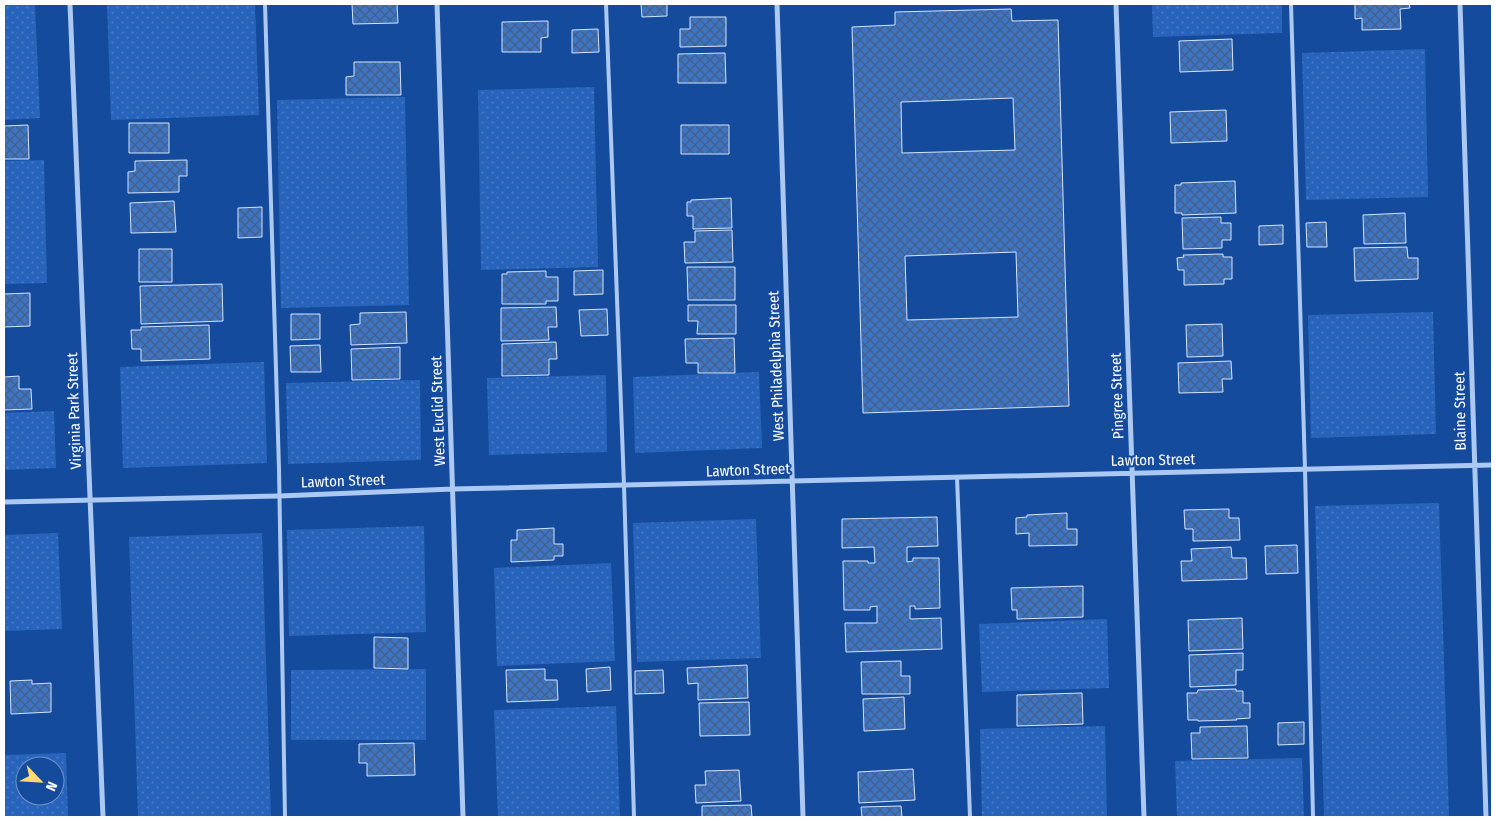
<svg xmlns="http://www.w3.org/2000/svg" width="1496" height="821" viewBox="0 0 1496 821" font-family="'Fira Sans Condensed',sans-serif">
  <defs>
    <pattern id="grass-dots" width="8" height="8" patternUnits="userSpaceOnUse" patternTransform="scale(1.25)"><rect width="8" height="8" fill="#2864bb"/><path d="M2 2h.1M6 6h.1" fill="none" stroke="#487bc5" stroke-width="1.8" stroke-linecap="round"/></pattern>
    <pattern id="building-cross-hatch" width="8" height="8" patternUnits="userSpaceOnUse" patternTransform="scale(1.25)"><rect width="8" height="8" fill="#3d74c4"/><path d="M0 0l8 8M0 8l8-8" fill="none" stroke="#446088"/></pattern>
  </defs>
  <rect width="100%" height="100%" fill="#154b9d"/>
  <path fill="url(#grass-dots)" fill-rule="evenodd" d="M4,4H35L40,118L4,120Z
    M107,4H255L259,115L111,120Z
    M1152,4H1282V33L1153,37Z
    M1425,49L1428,197L1306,200L1302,53Z
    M594,87L598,267L481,270L478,90Z
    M405,97L409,305L281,308L277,100Z
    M44,160L47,283L4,284V161Z
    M1433,312L1436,434L1311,438L1308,315Z
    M264,362L267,463L123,468L120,367Z
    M759,372L762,448L635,453L633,377Z
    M606,375L607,452L489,455L487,378Z
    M420,380L421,460L288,464L286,383Z
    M54,411L56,468L4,470V413Z
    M1439,503L1449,817H1324L1315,506Z
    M756,519L761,658L637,662L633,523Z
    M424,526L426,632L289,636L287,530Z
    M58,533L62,629L4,631V535Z
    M262,533L271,817H138L129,537Z
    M611,563L615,661L497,666L494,568Z
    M1107,619L1109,688L982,692L979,624Z
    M426,669V740H291V670Z
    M616,706L620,817H498L494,710Z
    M1105,726L1107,817H982L980,729Z
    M66,753L68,817H4V755ZM25,766H55V796H25Z
    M1302,758L1304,817H1177L1175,761Z"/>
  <path fill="url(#building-cross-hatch)" stroke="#d4e5fd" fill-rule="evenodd" d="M352,4H397L398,23L353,24Z
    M641,4H667V16L642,17Z
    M1355,4H1409L1410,8L1400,9L1401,29L1362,30V18L1355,19Z
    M1011,9L1012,21L1058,20L1069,406L863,413L852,27L895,25V12ZM1013,98L1015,150L902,153L901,102ZM1016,252L1018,317L907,320L905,256Z
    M690,17H726V46L680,47V29H690Z
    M548,21V37L541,38V52H502V22Z
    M598,29L599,52L572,53V30Z
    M1232,39L1233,70L1180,72L1179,41Z
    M725,53L726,83H678V54Z
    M354,62H400L401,95H346V77L354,76Z
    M1226,110L1227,141L1171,143L1170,112Z
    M129,123H169V153H129Z
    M28,125L29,159H4V126Z
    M681,125H729V154H681Z
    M187,160V176H179V192L128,193V172L135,171V161Z
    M1235,181L1236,213L1182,215V213H1175V185H1181V183Z
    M731,198L732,228L693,229V216H687V202H691V200Z
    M174,201L176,232L131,233L130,203Z
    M262,207V237L238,238V208Z
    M1405,213L1406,243L1364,244L1363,215Z
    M1221,217V223H1231V240H1222V248L1183,249L1182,218Z
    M1326,222L1327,247H1307L1306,223Z
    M1283,225V244L1259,245V226Z
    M732,230L733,262L685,263L684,242H695V231Z
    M1407,247L1408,258H1418V279L1355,281L1354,248Z
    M139,249H172V282H139Z
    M1223,254V257H1232V279H1224V284L1184,285V270H1178L1177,258L1184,257L1183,255Z
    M687,267H735V300H688Z
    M603,270V294L574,295V271Z
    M546,271V277H558V301H546V304H502V274H507V272Z
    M222,284L223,321L141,324L140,286Z
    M30,293V326L4,327V294Z
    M688,305H736V334H697L698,321H688Z
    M556,307L557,327H548L549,340L501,341V308Z
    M607,309L608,335L581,336L579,310Z
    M406,312L407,343L351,345L350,325L360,324V313Z
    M291,314H320V339L291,340Z
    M1222,324L1223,356L1187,357L1186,325Z
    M209,325L210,359L141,361V349H132L131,330H141V327Z
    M734,338L735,373H698V363H686L685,339Z
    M556,342L557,359H549V375L502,376V344Z
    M320,345L321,372H291L290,346Z
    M400,347V379L352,380L351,349Z
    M1231,361L1232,379H1222L1223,392L1179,393L1178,363Z
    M19,376V389H31L32,409L4,410V377Z
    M1229,509V518H1239L1240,540L1193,541V529H1185L1184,510Z
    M1067,513V529H1077V545L1029,546V533L1016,534V518L1027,517V515Z
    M937,517L938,546L907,547V562L913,561V558H939L940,608L915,609V606H910V619L941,618L942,649L846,652L845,623H877V606L870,607V610H844L843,561H868V563H875L874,547L842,548V519Z
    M554,528V544H563V556H554V560L511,562V540H517V530Z
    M1297,545L1298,573L1266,574L1265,546Z
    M1231,547L1232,558H1246L1247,579L1182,581L1181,561H1192L1191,549Z
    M1083,586V617L1017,619V610H1012L1011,588Z
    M1242,618L1243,649L1189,651L1188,620Z
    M374,637L408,638V669L374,668Z
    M1243,653V670H1236V685L1190,687L1189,655Z
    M901,661V676H910V694H862L861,662Z
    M747,665L748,698L698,700V683L688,684L687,668Z
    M610,667L611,690L587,692L586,669Z
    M545,669V680H557L558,700L507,702L506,670Z
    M663,670L664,693L635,694V671Z
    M32,680V684L51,683V712L11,714L10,681Z
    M1236,689V691H1243V703H1250V718L1236,719L1237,720L1198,721V720H1188L1187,693H1197L1198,690Z
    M1082,693L1083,724L1017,726V695Z
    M904,697L905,729L864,731L863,699Z
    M749,702L750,735L700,736L699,703Z
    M1304,722V744L1278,745V723Z
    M1247,726L1248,758L1192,759L1191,733H1200V727Z
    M414,743L415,775L367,776V763H359V744Z
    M913,769L915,800L859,803L858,772Z
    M739,770L741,801L696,803L695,785H706L705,771Z
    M751,805L752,817H702V806Z
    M901,806L902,817H862L861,807Z"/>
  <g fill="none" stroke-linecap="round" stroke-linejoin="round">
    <path stroke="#acc9f3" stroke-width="4" d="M265,4L279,469L285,817
      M606,4L624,486L634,817
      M1291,4L1305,469L1313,817
      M957,477L970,817"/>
    <path stroke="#acc9f3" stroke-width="5" d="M70,4L103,817
      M437,4L463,817
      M777,4L803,817
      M1116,4L1144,817
      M1460,4L1486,817
      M4,502L279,496L453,489L792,481L1492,465"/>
  </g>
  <g text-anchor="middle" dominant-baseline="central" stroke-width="4" stroke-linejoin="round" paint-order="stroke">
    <g font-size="15" fill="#fff" stroke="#154b9d">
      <text transform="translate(776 366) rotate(-92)">West Philadelphia Street</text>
      <text transform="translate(1117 396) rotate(-92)">Pingree Street</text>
      <text transform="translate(74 411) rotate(-92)">Virginia Park Street</text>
      <text transform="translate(438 411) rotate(-92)">West Euclid Street</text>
      <text transform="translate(1460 411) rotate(-91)">Blaine Street</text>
      <text transform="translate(1153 460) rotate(-1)">Lawton Street</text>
      <text transform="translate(748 470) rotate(-2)">Lawton Street</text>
      <text transform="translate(343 481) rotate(-2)">Lawton Street</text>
    </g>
  </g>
  <rect width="1496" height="821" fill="none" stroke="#ffffff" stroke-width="10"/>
  <g transform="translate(40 781) rotate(115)"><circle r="24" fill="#154b9d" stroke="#7393c4"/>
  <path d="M0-4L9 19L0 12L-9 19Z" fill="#ffdb6e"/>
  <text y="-8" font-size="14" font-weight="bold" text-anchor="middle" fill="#ffffff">N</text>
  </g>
</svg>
